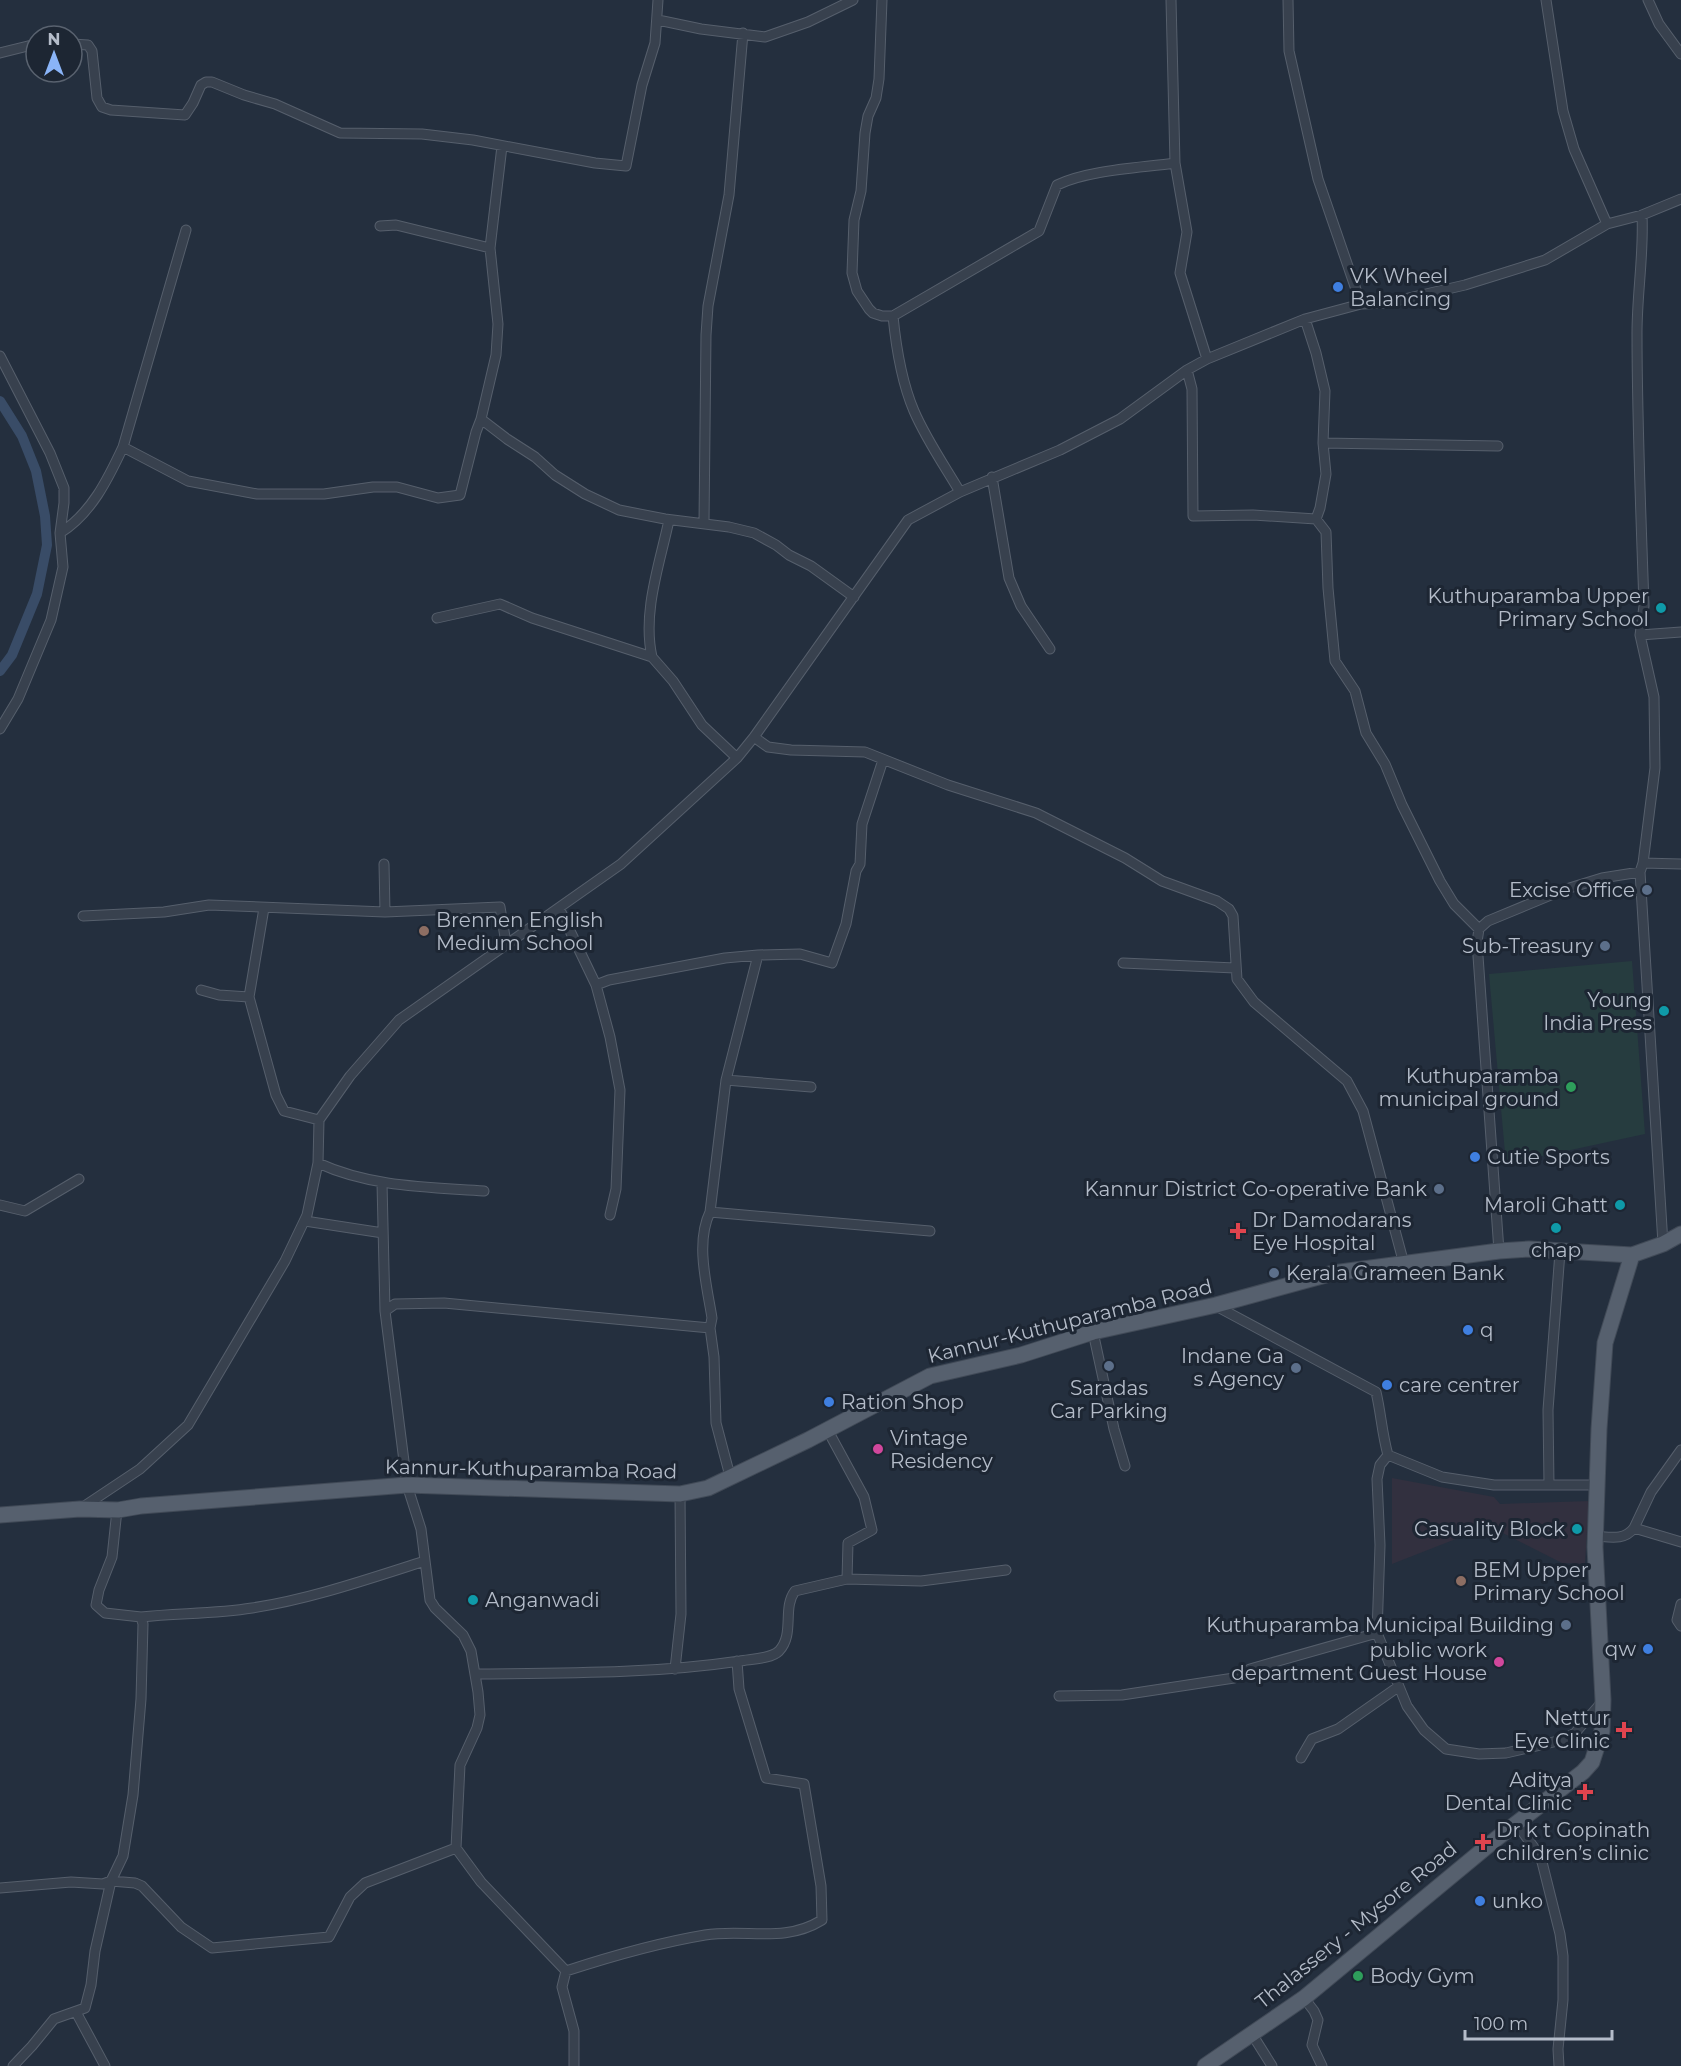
<svg xmlns="http://www.w3.org/2000/svg" width="1681" height="2066" viewBox="0 0 1681 2066" font-family="Montserrat,sans-serif">
  <rect width="100%" height="100%" fill="#242f3e"/>
  <path fill="#32303f" d="M1392,1478L1494,1497L1500,1504L1589,1501L1585,1564L1562,1563L1489,1526L1392,1564Z"/>
  <path fill="#263c3f" d="M1632,961L1645,1134L1506,1164L1489,974Z"/>
  <g fill="none" stroke-linecap="round" stroke-linejoin="round">
    <path stroke="#394c67" stroke-width="10" d="M0,401L22,436L36,471L45,516L47,545L37,594L12,655L0,671"/>
    <g stroke="#565f6c" stroke-width="11">
      <path id="minor" d="M882,0L879,79L876,98L868,116L865,133L861,191L854,220L852,273L857,291L869,309L873,313L882,316H893C896,347 902,383 914,411C926,439 944,465 960,492
        M1171,0L1175,163L1187,232L1180,273L1207,359
        M1288,0L1289,51L1318,179L1361,304
        M1546,0L1563,111L1574,149L1607,224
        M1648,0L1659,24L1681,54
        M658,20L701,29L765,37L808,22L853,0
        M72,44L88,45L92,51L97,98L102,107L111,110L185,115L193,103L201,85L206,82H212L244,95L275,104L340,133L422,134L473,140L595,163L626,166L642,85L655,43L658,0
        M0,53L36,44
        M502,146L490,248L498,324L496,355L481,419L507,439L535,457L555,475L585,494L619,510L665,519L729,527L754,533L776,545L789,555L811,566L854,597
        M380,226L396,225L490,248
        M893,316L1039,231L1057,185C1088,170 1140,168 1175,163
        M1305,319L1316,353L1325,391L1323,443L1326,474L1320,508L1316,519L1326,532L1328,588L1335,661L1355,691L1366,733L1385,764L1402,805L1440,881L1454,904L1479,929
        M0,356L50,453L64,488V503L60,533L63,567L51,620L18,699L0,729
        M1187,370L1192,389L1193,516L1253,515L1316,519
        M1323,443L1498,446
        M123,447L188,481L257,494H324L373,487H397L438,498L460,495L476,432L481,419
        M992,477L1009,578L1021,606L1050,649
        M704,523L706,335L708,306L729,195L743,33
        M60,533C91,514 108,479 123,447L186,230
        M437,618L500,604L532,618L652,657L673,681L702,725L737,758
        M1640,635L1681,632
        M652,657C642,612 660,563 669,520
        M754,737L768,747L791,750L865,752L948,785L1036,813L1125,858L1162,881L1217,901L1229,909L1233,916L1237,979L1254,1002L1347,1081L1363,1111L1404,1264
        M1643,863L1681,864
        M384,864L385,912
        M1640,872L1663,1244
        M264,908L249,997L276,1095L284,1111L319,1120
        M559,908L596,985L610,1037L620,1090L616,1189L610,1215
        M83,916L164,912L209,905L385,912L500,907L506,943
        M1123,963L1235,968
        M596,985L609,980L725,958L758,955L800,954L832,963L846,924L856,871L860,864L862,824L883,760
        M201,990L219,995L249,997
        M726,1080L811,1087
        M318,1163C370,1187 427,1187 484,1191
        M382,1183L385,1311
        M0,1205L25,1211L79,1179
        M710,1212L930,1231
        M305,1221L383,1233
        M1499,1251L1477,942L1479,929L1488,921L1563,890L1602,878L1640,872L1643,863L1655,768L1654,697L1640,635L1644,606C1641,515 1637,424 1637,333C1637,293 1644,254 1642,215
        M1216,1306L1376,1392C1381,1413 1382,1434 1388,1455L1442,1477L1494,1485H1597
        M1093,1332L1114,1429L1125,1466
        M1388,1455L1380,1465L1377,1479L1380,1545L1377,1633L1407,1706L1424,1730L1446,1749L1479,1754L1506,1753L1562,1740L1575,1733L1602,1702
        M730,1476L716,1423L714,1357L710,1328L712,1318C707,1286 695,1243 710,1212L726,1080L758,955
        M1549,1485L1548,1410L1560,1252
        M83,1507L140,1469L188,1425L285,1261L307,1215L318,1163L319,1120L350,1076L399,1020L621,864L737,758L754,737L908,520L960,492L1060,450L1120,419L1187,370L1207,359L1305,319L1361,304L1387,303L1465,285L1545,260L1607,224L1642,215L1681,199
        M1634,1528L1651,1492L1681,1450
        M1595,1536C1610,1537 1624,1541 1634,1528L1681,1542
        M847,1579L921,1581L1006,1570
        M1681,1604L1677,1620L1681,1626
        M141,1617C178,1613 215,1614 252,1608C311,1599 368,1579 425,1561
        M675,1669L681,1614L680,1494
        M476,1674C564,1673 652,1674 740,1661C751,1659 771,1659 779,1651C795,1634 782,1608 795,1591L847,1579L848,1543L872,1530L864,1497L827,1429
        M1059,1696L1122,1695L1234,1678L1250,1669L1377,1633
        M1301,1758L1312,1739L1338,1729L1398,1687
        M1516,1823L1535,1849L1542,1862L1560,1934L1563,1956V2000L1558,2049L1559,2066
        M0,1888L71,1882L103,1884L111,1881L135,1883L142,1886L181,1927L212,1948L329,1937L350,1897L365,1883L456,1848
        M566,1971C612,1956 657,1943 705,1935C746,1928 783,1944 822,1920L821,1886L804,1784L766,1778L739,1689L737,1661
        M1304,1998L1314,2011L1318,2020L1312,2045L1322,2066
        M76,2012L105,2066
        M1252,2034L1272,2066
        M13,2066L32,2046L54,2019L85,2008L91,1985L95,1951L111,1881L123,1856L133,1795L141,1699L143,1624L141,1617L105,1613L96,1605L99,1590L112,1557L117,1510
        M574,2066V2031L562,1987L566,1971L481,1882L456,1848L460,1765L477,1728L480,1715L478,1692L471,1651L463,1635L435,1608L430,1600L421,1529L407,1485L385,1311L395,1304L444,1303L710,1328"/>
    </g>
    <g stroke="#414a57" stroke-width="17">
      <path id="primary" d="M0,1515L80,1509L118,1510L141,1506L407,1485L680,1494L708,1488L808,1440L930,1376L1021,1355L1093,1332L1216,1305L1333,1273L1499,1251L1529,1249L1632,1255
        M1205,2066L1304,1998L1496,1839L1583,1772L1592,1762L1602,1731L1603,1700L1595,1547L1599,1429L1605,1343L1632,1255L1663,1244L1681,1234"/>
    </g>
    <use href="#minor" stroke="#38414e" stroke-width="9"/>
    <use href="#primary" stroke="#56606e" stroke-width="15"/>
  </g>
  <g fill="#3f7fe0" stroke="#1d2633" stroke-width="2">
    <circle cx="1338" cy="287" r="6"/>
    <circle cx="1475" cy="1157" r="6"/>
    <circle cx="1468" cy="1330" r="6"/>
    <circle cx="1387" cy="1385" r="6"/>
    <circle cx="829" cy="1402" r="6"/>
    <circle cx="1648" cy="1649" r="6"/>
    <circle cx="1480" cy="1901" r="6"/>
  </g>
  <g fill="#0f9aa8" stroke="#1d2633" stroke-width="2">
    <circle cx="1661" cy="608" r="6"/>
    <circle cx="1664" cy="1011" r="6"/>
    <circle cx="1620" cy="1205" r="6"/>
    <circle cx="1556" cy="1228" r="6"/>
    <circle cx="1577" cy="1529" r="6"/>
    <circle cx="473" cy="1600" r="6"/>
  </g>
  <g fill="#5c6f8a" stroke="#1d2633" stroke-width="2">
    <circle cx="1647" cy="890" r="6"/>
    <circle cx="1605" cy="946" r="6"/>
    <circle cx="1439" cy="1189" r="6"/>
    <circle cx="1274" cy="1273" r="6"/>
    <circle cx="1109" cy="1366" r="6"/>
    <circle cx="1296" cy="1368" r="6"/>
    <circle cx="1566" cy="1625" r="6"/>
  </g>
  <g fill="#8d6e63" stroke="#1d2633" stroke-width="2">
    <circle cx="424" cy="931" r="6"/>
    <circle cx="1461" cy="1581" r="6"/>
  </g>
  <g fill="#2e9e5b" stroke="#1d2633" stroke-width="2">
    <circle cx="1571" cy="1087" r="6"/>
    <circle cx="1358" cy="1976" r="6"/>
  </g>
  <g fill="#e0444e" stroke="#1d2633" stroke-width="2">
    <path d="M1235 1222h6v6h6v6h-6v6h-6v-6h-6v-6h6z"/>
    <path d="M1621 1721h6v6h6v6h-6v6h-6v-6h-6v-6h6z"/>
    <path d="M1582 1783h6v6h6v6h-6v6h-6v-6h-6v-6h6z"/>
    <path d="M1480 1833h6v6h6v6h-6v6h-6v-6h-6v-6h6z"/>
  </g>
  <g fill="#d1479c" stroke="#1d2633" stroke-width="2">
    <circle cx="878" cy="1449" r="6"/>
    <circle cx="1499" cy="1662" r="6"/>
  </g>
  <g text-anchor="middle" dominant-baseline="central" stroke-width="6" stroke-linejoin="round" paint-order="stroke">
    <g font-size="20" fill="#b4bcc9" stroke="#1d2633" text-anchor="start">
      <text x="1350" y="276">VK Wheel<tspan x="1350" dy="23">Balancing</tspan></text>
      <text x="1649" y="596" text-anchor="end">Kuthuparamba Upper<tspan x="1649" dy="23">Primary School</tspan></text>
      <text x="1635" y="890" text-anchor="end">Excise Office</text>
      <text x="436" y="920">Brennen English<tspan x="436" dy="23">Medium School</tspan></text>
      <text x="1593" y="946" text-anchor="end">Sub-Treasury</text>
      <text x="1652" y="1000" text-anchor="end">Young<tspan x="1652" dy="23">India Press</tspan></text>
      <text x="1559" y="1076" text-anchor="end">Kuthuparamba<tspan x="1559" dy="23">municipal ground</tspan></text>
      <text x="1487" y="1157">Cutie Sports</text>
      <text x="1427" y="1189" text-anchor="end">Kannur District Co-operative Bank</text>
      <text x="1608" y="1205" text-anchor="end">Maroli Ghatt</text>
      <text x="1252" y="1220">Dr Damodarans<tspan x="1252" dy="23">Eye Hospital</tspan></text>
      <text x="1556" y="1250" text-anchor="middle">chap</text>
      <text x="1286" y="1273">Kerala Grameen Bank</text>
      <text x="1480" y="1330">q</text>
      <text x="1284" y="1356" text-anchor="end">Indane Ga<tspan x="1284" dy="23">s Agency</tspan></text>
      <text x="1399" y="1385">care centrer</text>
      <text x="1109" y="1388" text-anchor="middle">Saradas<tspan x="1109" dy="23">Car Parking</tspan></text>
      <text x="841" y="1402">Ration Shop</text>
      <text x="890" y="1438">Vintage<tspan x="890" dy="23">Residency</tspan></text>
      <text x="1565" y="1529" text-anchor="end">Casuality Block</text>
      <text x="1473" y="1570">BEM Upper<tspan x="1473" dy="23">Primary School</tspan></text>
      <text x="485" y="1600">Anganwadi</text>
      <text x="1554" y="1625" text-anchor="end">Kuthuparamba Municipal Building</text>
      <text x="1636" y="1649" text-anchor="end">qw</text>
      <text x="1487" y="1650" text-anchor="end">public work<tspan x="1487" dy="23">department Guest House</tspan></text>
      <text x="1610" y="1718" text-anchor="end">Nettur<tspan x="1610" dy="23">Eye Clinic</tspan></text>
      <text x="1572" y="1780" text-anchor="end">Aditya<tspan x="1572" dy="23">Dental Clinic</tspan></text>
      <text x="1496" y="1830">Dr k t Gopinath<tspan x="1496" dy="23">children’s clinic</tspan></text>
      <text x="1492" y="1901">unko</text>
      <text x="1370" y="1976">Body Gym</text>
    </g>
    <g font-size="20" fill="#b4bcc9" stroke="#1d2633">
      <text transform="translate(1070 1321) rotate(-14)">Kannur-Kuthuparamba Road</text>
      <text transform="translate(531 1469) rotate(1)">Kannur-Kuthuparamba Road</text>
      <text transform="translate(1356 1925) rotate(-39)">Thalassery - Mysore Road</text>
    </g>
  </g>
  <g transform="translate(54 54)"><circle r="28" fill="#1d2633" stroke="#59626f" stroke-width="1.5"/>
  <path d="M0-4.5L10 22L0 15L-10 22Z" fill="#8ab4f8"/>
  <text y="-9" font-size="16" font-weight="bold" text-anchor="middle" fill="#b4bcc9">N</text>
  </g>
  <path d="M1465 2030v9h147v-9" fill="none" stroke="#b4bcc9" stroke-width="3"/>
  <text x="1474" y="2030" font-size="18" fill="#b4bcc9" stroke="#1d2633" stroke-width="4.5" paint-order="stroke">100 m</text>
</svg>
